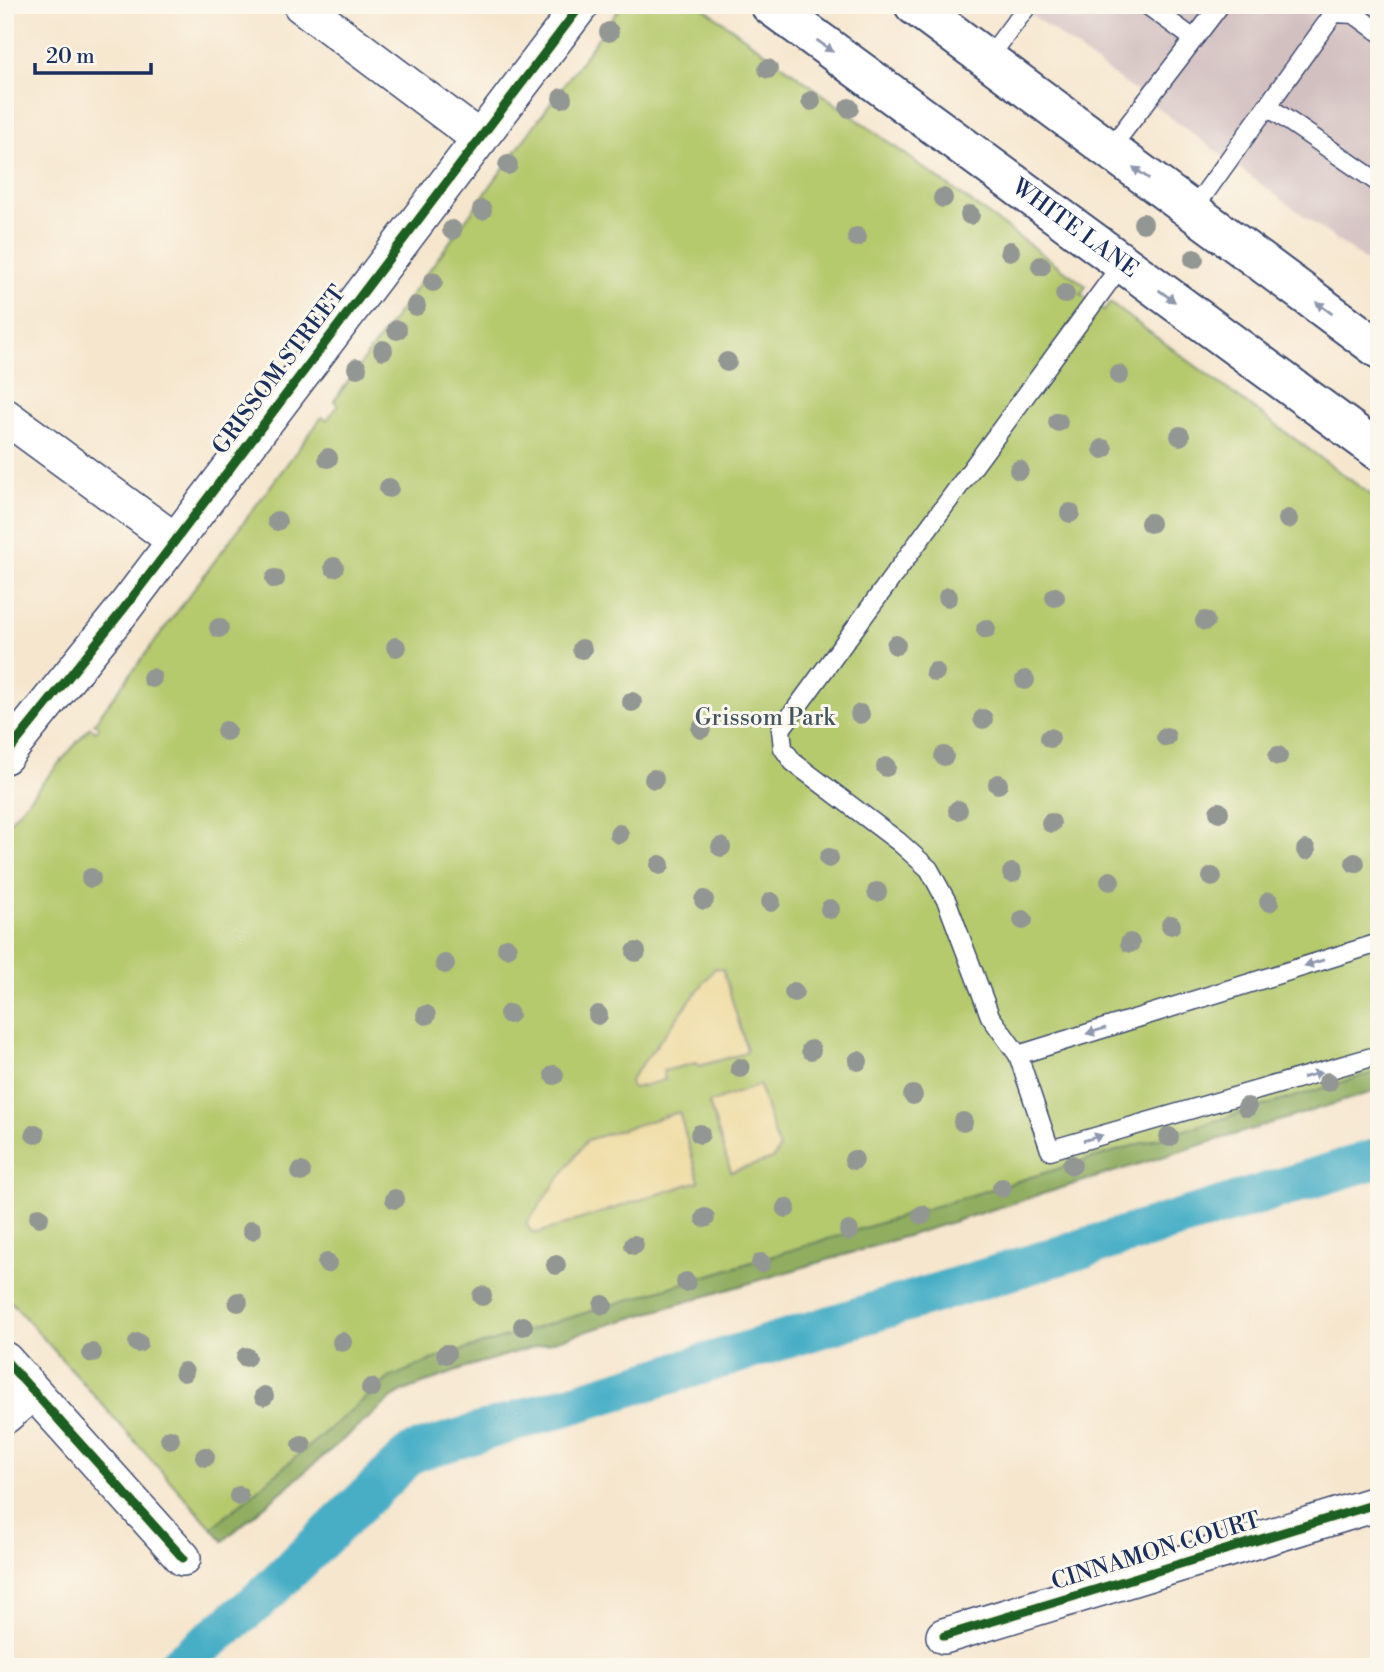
<svg xmlns="http://www.w3.org/2000/svg" width="1384" height="1672" viewBox="0 0 1384 1672" font-family="'Libre Bodoni',serif">
  <rect width="100%" height="100%" fill="#fbf7ec"/>
  <filter id="ink" filterUnits="userSpaceOnUse"><feTurbulence type="fractalNoise" baseFrequency=".0143" numOctaves="2"/><feDisplacementMap in="SourceGraphic" scale="14" xChannelSelector="R" yChannelSelector="G"/><feConvolveMatrix kernelMatrix="1 2 1 2 8 2 1 2 1" color-interpolation-filters="sRGB"/></filter>
  <filter id="wash" filterUnits="userSpaceOnUse"><feTurbulence type="fractalNoise" baseFrequency=".00686" numOctaves="4" result="noise"/><feDisplacementMap in="SourceGraphic" scale="28" xChannelSelector="R" yChannelSelector="G"/><feGaussianBlur stdDeviation="1.57" result="paint"/><feColorMatrix in="noise" values="0 0 0 0 0 0 0 0 0 0 0 0 0 0 0 0 0 1.4 0 .05"/><feComposite in="paint" operator="in"/></filter>
  <g filter="url(#wash)">
    <rect width="100%" height="100%" fill="#f6e6ce"/>
    <path fill="#d2bfc0" d="M1018,5H1379V271Z"/>
    <path fill="#b5c96d" stroke="#687c66" stroke-width="2" d="M622,5H700L1086,286L1081,294L1104,311L1110,303L1379,501V508L1376,512L1379,514V1084L384,1387L212,1528L5,1295V827L90,727L96,731L99,726L94,723L322,417L327,420L338,405L334,401Z"/>
    <path fill="#90ad60" stroke="#566e5f" stroke-width="2" d="M1379,1071V1090L858,1251L473,1365L404,1391L391,1399L223,1541L212,1528L389,1378L434,1359Z"/>
    <path fill="#eeda9e" stroke="#84847e" stroke-width="2" d="M715,968L723,970L747,1050L742,1054L699,1066L697,1063L663,1071L665,1080L634,1088L631,1086L630,1080Z
      M759,1085L779,1149L773,1159L731,1172L709,1103Z
      M679,1112L699,1181L538,1233L532,1232L526,1224L587,1140Z"/>
    <g fill="none" stroke-linecap="round" stroke-linejoin="round">
      <path stroke="#47aec6" stroke-width="40" d="M176,1667L255,1604L412,1453L1379,1158"/>
    </g>
  </g>
  <g filter="url(#ink)">
    <g fill="none" stroke-linecap="round" stroke-linejoin="round">
      <g stroke="#3c4a6f" stroke-width="21">
        <path id="service" d="M1147,5L1194,39
          M987,60L1028,5
          M1267,106L1379,183
          M1109,150L1220,5
          M1192,211L1334,13L1354,14L1379,32
          M1379,943L1018,1055L1050,1150L1379,1055
          M1018,1055L990,1016L947,902L929,869L899,842L793,762L783,748L781,729L1122,264"/>
      </g>
      <g stroke="#3c4a6f" stroke-width="38">
        <path id="minor" d="M301,5L480,139
          M5,416L174,540
          M5,756L122,611L581,5
          M5,1360L183,1558
          M5,1416L33,1392
          M944,1636L1379,1503"/>
      </g>
      <g stroke="#3c4a6f" stroke-width="42">
        <g id="secondary">
          <path id="s1" d="M770,5L1379,451"/>
          <path d="M914,5L1379,349"/>
        </g>
      </g>
      <use href="#service" stroke="#fff" stroke-width="18"/>
      <use href="#minor" stroke="#fff" stroke-width="35"/>
      <use href="#secondary" stroke="#fff" stroke-width="38"/>
      <g stroke="#fbf7ec" stroke-width="13">
        <path id="cycleway" d="M5,756L122,611L581,5
          M5,1360L183,1558
          M944,1636L1379,1503"/>
      </g>
      <use href="#cycleway" stroke="#1b5e20" stroke-width="9"/>
    </g>
    <g fill="#939793">
      <circle cx="609" cy="32" r="10"/>
      <circle cx="768" cy="69" r="10"/>
      <circle cx="562" cy="98" r="10"/>
      <circle cx="811" cy="101" r="10"/>
      <circle cx="849" cy="108" r="10"/>
      <circle cx="508" cy="165" r="10"/>
      <circle cx="943" cy="198" r="10"/>
      <circle cx="482" cy="210" r="10"/>
      <circle cx="970" cy="215" r="10"/>
      <circle cx="1143" cy="223" r="10"/>
      <circle cx="452" cy="230" r="10"/>
      <circle cx="857" cy="237" r="10"/>
      <circle cx="1010" cy="251" r="10"/>
      <circle cx="1194" cy="259" r="10"/>
      <circle cx="1041" cy="266" r="10"/>
      <circle cx="433" cy="282" r="10"/>
      <circle cx="1065" cy="294" r="10"/>
      <circle cx="416" cy="306" r="10"/>
      <circle cx="397" cy="330" r="10"/>
      <circle cx="383" cy="350" r="10"/>
      <circle cx="727" cy="362" r="10"/>
      <circle cx="357" cy="368" r="10"/>
      <circle cx="1119" cy="375" r="10"/>
      <circle cx="1058" cy="422" r="10"/>
      <circle cx="1180" cy="436" r="10"/>
      <circle cx="1103" cy="449" r="10"/>
      <circle cx="328" cy="458" r="10"/>
      <circle cx="1019" cy="470" r="10"/>
      <circle cx="389" cy="488" r="10"/>
      <circle cx="1070" cy="513" r="10"/>
      <circle cx="1288" cy="519" r="10"/>
      <circle cx="277" cy="521" r="10"/>
      <circle cx="1150" cy="523" r="10"/>
      <circle cx="334" cy="567" r="10"/>
      <circle cx="275" cy="579" r="10"/>
      <circle cx="948" cy="597" r="10"/>
      <circle cx="1055" cy="597" r="10"/>
      <circle cx="1205" cy="621" r="10"/>
      <circle cx="219" cy="628" r="10"/>
      <circle cx="986" cy="629" r="10"/>
      <circle cx="896" cy="645" r="10"/>
      <circle cx="396" cy="647" r="10"/>
      <circle cx="582" cy="649" r="10"/>
      <circle cx="935" cy="672" r="10"/>
      <circle cx="152" cy="678" r="10"/>
      <circle cx="1025" cy="680" r="10"/>
      <circle cx="632" cy="702" r="10"/>
      <circle cx="860" cy="714" r="10"/>
      <circle cx="983" cy="719" r="10"/>
      <circle cx="701" cy="729" r="10"/>
      <circle cx="226" cy="731" r="10"/>
      <circle cx="1166" cy="737" r="10"/>
      <circle cx="1050" cy="738" r="10"/>
      <circle cx="944" cy="756" r="10"/>
      <circle cx="1278" cy="756" r="10"/>
      <circle cx="886" cy="767" r="10"/>
      <circle cx="654" cy="779" r="10"/>
      <circle cx="998" cy="784" r="10"/>
      <circle cx="958" cy="810" r="10"/>
      <circle cx="1219" cy="812" r="10"/>
      <circle cx="1051" cy="823" r="10"/>
      <circle cx="619" cy="834" r="10"/>
      <circle cx="721" cy="847" r="10"/>
      <circle cx="1306" cy="850" r="10"/>
      <circle cx="829" cy="858" r="10"/>
      <circle cx="1355" cy="863" r="10"/>
      <circle cx="660" cy="865" r="10"/>
      <circle cx="1012" cy="873" r="10"/>
      <circle cx="1212" cy="877" r="10"/>
      <circle cx="91" cy="878" r="10"/>
      <circle cx="1110" cy="881" r="10"/>
      <circle cx="877" cy="892" r="10"/>
      <circle cx="704" cy="900" r="10"/>
      <circle cx="771" cy="902" r="10"/>
      <circle cx="1269" cy="902" r="10"/>
      <circle cx="830" cy="909" r="10"/>
      <circle cx="1023" cy="920" r="10"/>
      <circle cx="1171" cy="925" r="10"/>
      <circle cx="1130" cy="943" r="10"/>
      <circle cx="507" cy="948" r="10"/>
      <circle cx="636" cy="952" r="10"/>
      <circle cx="445" cy="964" r="10"/>
      <circle cx="794" cy="992" r="10"/>
      <circle cx="509" cy="1014" r="10"/>
      <circle cx="426" cy="1015" r="10"/>
      <circle cx="598" cy="1015" r="10"/>
      <circle cx="811" cy="1050" r="10"/>
      <circle cx="858" cy="1061" r="10"/>
      <circle cx="740" cy="1068" r="10"/>
      <circle cx="554" cy="1075" r="10"/>
      <circle cx="1328" cy="1082" r="10"/>
      <circle cx="913" cy="1095" r="10"/>
      <circle cx="1247" cy="1107" r="10"/>
      <circle cx="963" cy="1122" r="10"/>
      <circle cx="35" cy="1134" r="10"/>
      <circle cx="700" cy="1134" r="10"/>
      <circle cx="1169" cy="1137" r="10"/>
      <circle cx="854" cy="1160" r="10"/>
      <circle cx="1072" cy="1165" r="10"/>
      <circle cx="301" cy="1172" r="10"/>
      <circle cx="1002" cy="1188" r="10"/>
      <circle cx="395" cy="1199" r="10"/>
      <circle cx="786" cy="1208" r="10"/>
      <circle cx="922" cy="1215" r="10"/>
      <circle cx="39" cy="1217" r="10"/>
      <circle cx="705" cy="1218" r="10"/>
      <circle cx="252" cy="1230" r="10"/>
      <circle cx="849" cy="1231" r="10"/>
      <circle cx="634" cy="1245" r="10"/>
      <circle cx="327" cy="1263" r="10"/>
      <circle cx="761" cy="1263" r="10"/>
      <circle cx="556" cy="1265" r="10"/>
      <circle cx="686" cy="1282" r="10"/>
      <circle cx="482" cy="1296" r="10"/>
      <circle cx="238" cy="1302" r="10"/>
      <circle cx="603" cy="1305" r="10"/>
      <circle cx="523" cy="1326" r="10"/>
      <circle cx="342" cy="1342" r="10"/>
      <circle cx="138" cy="1343" r="10"/>
      <circle cx="92" cy="1353" r="10"/>
      <circle cx="446" cy="1354" r="10"/>
      <circle cx="246" cy="1357" r="10"/>
      <circle cx="184" cy="1372" r="10"/>
      <circle cx="371" cy="1388" r="10"/>
      <circle cx="264" cy="1396" r="10"/>
      <circle cx="170" cy="1439" r="10"/>
      <circle cx="302" cy="1445" r="10"/>
      <circle cx="205" cy="1457" r="10"/>
      <circle cx="239" cy="1496" r="10"/>
    </g>
    <defs><path id="oneway-solid" d="M-6-.8H1V-3.2L6.5 0L1 3.2V.8H-6Z" transform="scale(1.75)"/></defs>
    <g fill="#8d97ae">
      <use href="#oneway-solid" transform="translate(825 46) rotate(36)"/>
      <use href="#oneway-solid" transform="translate(1141 173) rotate(-144)"/>
      <use href="#oneway-solid" transform="translate(1167 296) rotate(36)"/>
      <use href="#oneway-solid" transform="translate(1324 308) rotate(-144)"/>
      <use href="#oneway-solid" transform="translate(1314 963) rotate(163)"/>
      <use href="#oneway-solid" transform="translate(1096 1031) rotate(163)"/>
      <use href="#oneway-solid" transform="translate(1312 1075) rotate(-16)"/>
      <use href="#oneway-solid" transform="translate(1093 1138) rotate(-16)"/>
    </g>
  </g>
  <g text-anchor="middle" dominant-baseline="central" stroke-width="6" stroke-linejoin="round" paint-order="stroke">
    <g font-size="23" fill="#1b2f5e" stroke="#fbf7ec">
      <text stroke="none"><textPath href="#s1" startOffset="378">WHITE LANE</textPath></text>
      <text transform="translate(279 370) rotate(-53)">GRISSOM STREET</text>
      <text transform="translate(1156 1551) rotate(-17)">CINNAMON COURT</text>
    </g>
    <g font-size="23" fill="#425662" stroke="#fbf7ec">
      <text x="765" y="718">Grissom Park</text>
    </g>
  </g>
  <rect width="1384" height="1672" fill="none" stroke="#fbf7ec" stroke-width="28"/>
  <path d="M35 63v10h116v-10" fill="none" stroke="#1b2f5e" stroke-width="3.5"/>
  <text x="46" y="63" font-size="21" fill="#1b2f5e" stroke="#fbf7ec" stroke-width="5" paint-order="stroke">20 m</text>
</svg>
